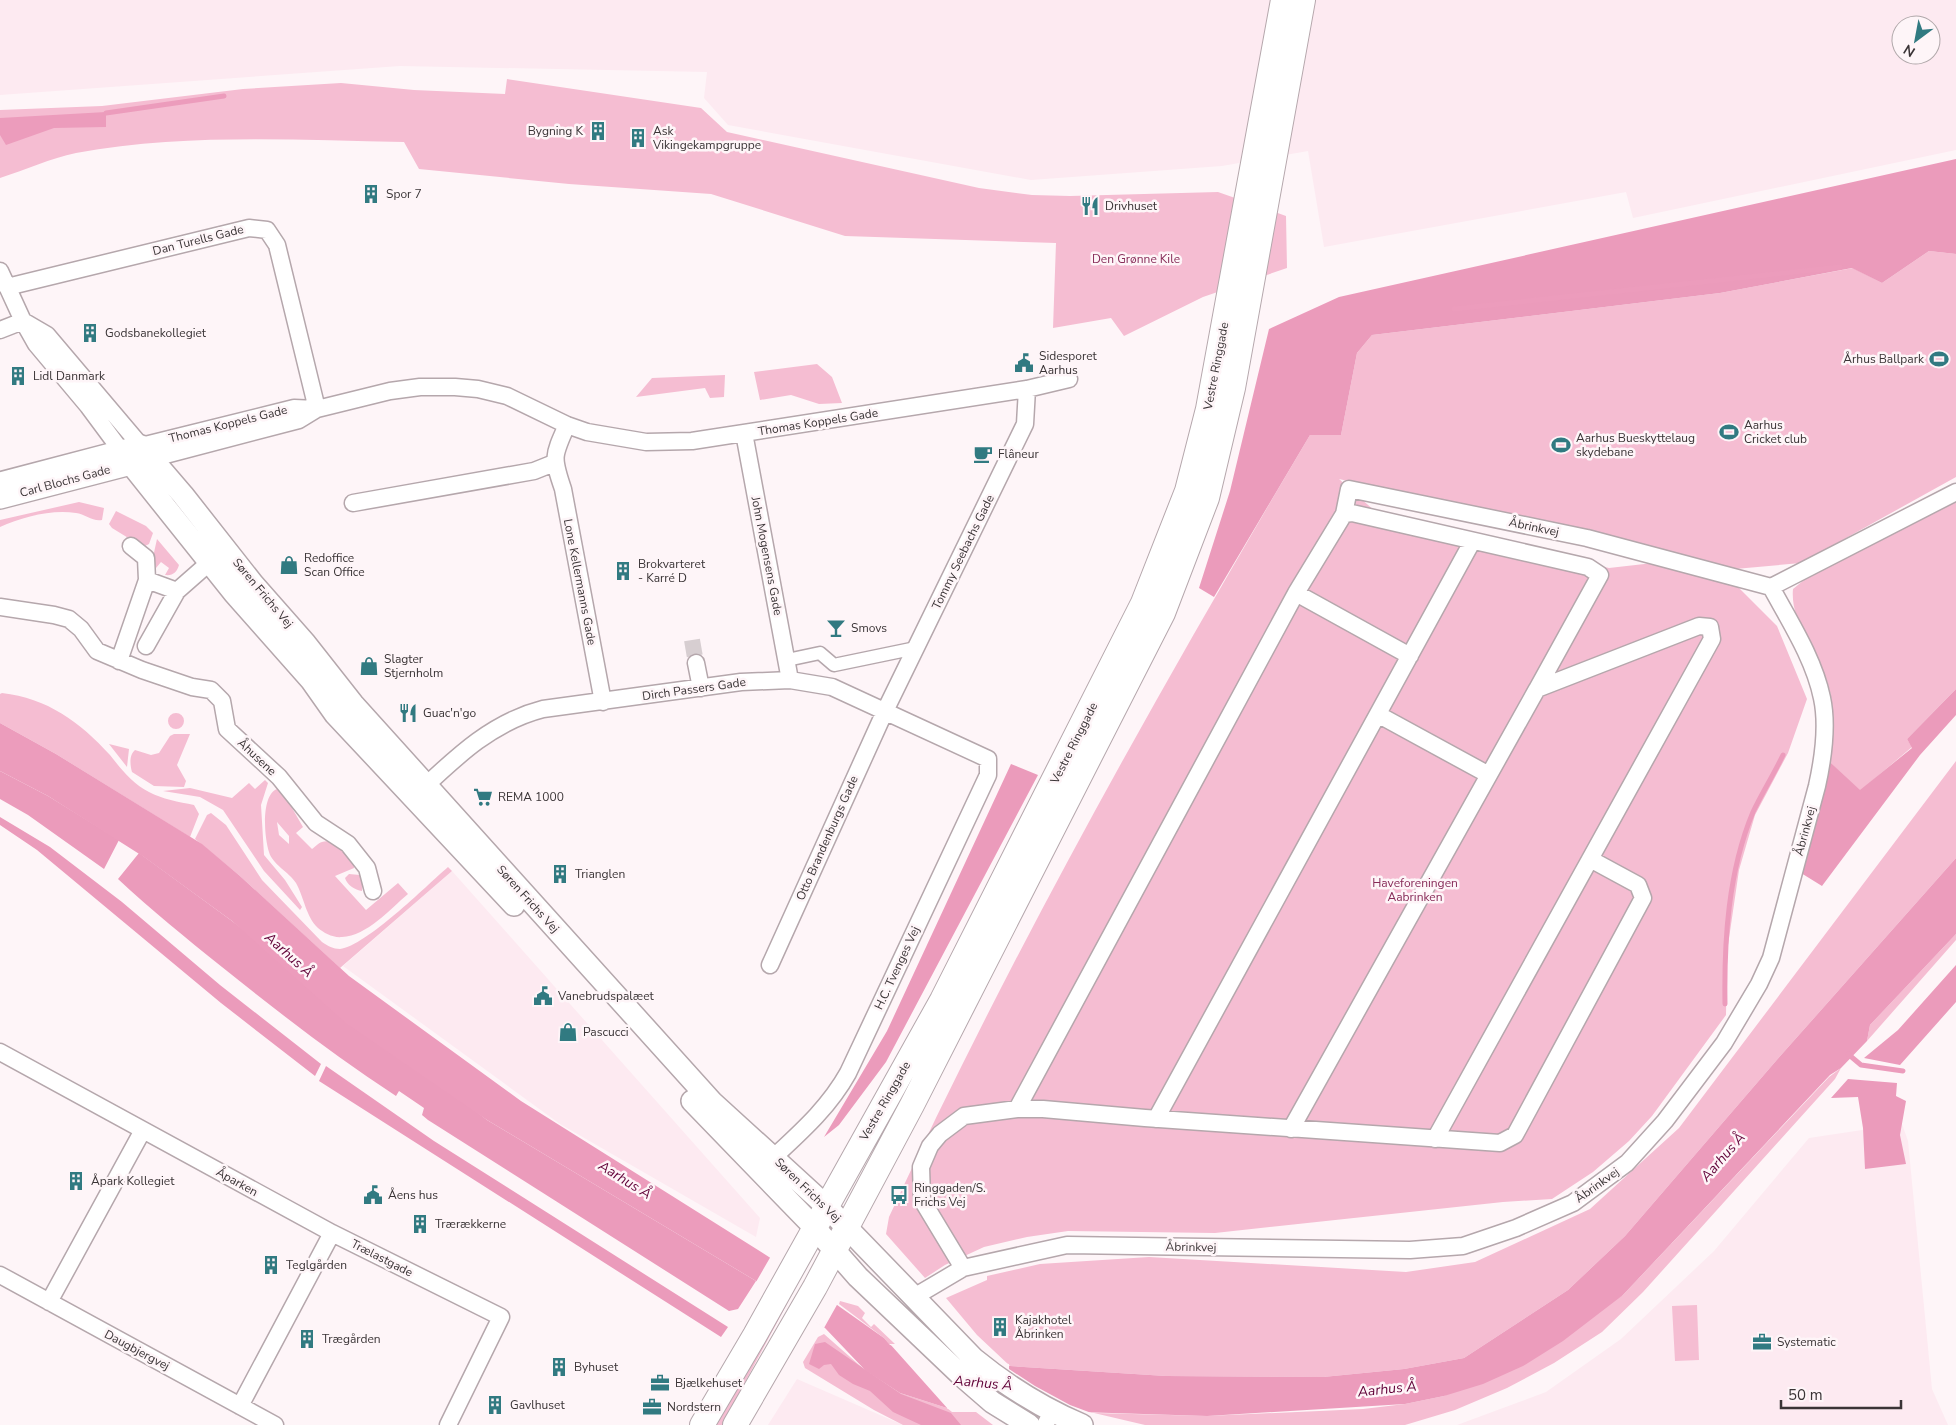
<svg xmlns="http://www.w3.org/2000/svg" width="1956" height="1425" viewBox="0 0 1956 1425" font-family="'Nunito Sans',sans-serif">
  <rect width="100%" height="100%" fill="#fef5f8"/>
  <path fill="#fdeaf1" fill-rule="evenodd" d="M0,0H1956V150L1633,218L1626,192L1324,247L1308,151L1222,166L1031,180L728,125L704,98L707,72L400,66L0,95ZM1901,25H1931V55H1901Z
    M452,871L760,1218L756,1237L560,1124L343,966Z
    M1902,1124L1908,1141L1932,1389L1948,1425H1457L1546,1392L1621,1339L1714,1251L1809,1138Z
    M797,1379L903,1425H768Z"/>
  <path fill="#f5bdd2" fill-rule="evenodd" d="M507,79L701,108L727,132L979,188L1032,195L1070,196L1218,192L1286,216L1287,268L1203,297L1124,336L1111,318L1053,328L1056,243L845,236L711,194L569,184L419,169L404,142C295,140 184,133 76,153C51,158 25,170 0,178V110L102,106L243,89L341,83L414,90L505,94Z
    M1929,251L1956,254V477L1801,563L1735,569L1339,479L1377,513L1609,568L1662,562L1734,583L1777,626L1807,699L1788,753L1755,815L1739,870L1727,952L1726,1015L1652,1116L1629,1141L1593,1172L1552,1199L1503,1202L1215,1233L1068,1231L1027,1237L984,1247L945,1265L925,1278L886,1234L889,1217C1013,949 1159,690 1310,435H1341L1357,353L1372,335L1720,293L1853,268L1882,283Z
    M817,364L832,377L842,403L819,404L791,395L760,400L754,372Z
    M725,375L724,397L710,398L705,388L636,397L652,378Z
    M1956,501V689L1907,739L1912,747L1860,791L1830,762C1834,733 1836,706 1826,678C1815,651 1790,620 1793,589L1804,580Z
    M79,502L104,508L102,520C93,522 85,514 76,513C52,509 22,517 0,527V520Z
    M116,511L146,526L153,533L149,544L143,547L112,528L109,524Z
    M157,539L179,565C177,572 173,576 165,575L169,568L161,562L156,568L153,557Z
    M2,693C47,698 80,722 110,755C121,769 133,784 149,792C162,799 179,802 194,805L199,814L190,837L56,754L0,723V694Z
    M168 721a8 8 0 1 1 16 0a8 8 0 1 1-16 0Z
    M174,734H190L177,765L186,781L184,787L154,786L132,772C130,765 129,755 135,750L151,755L159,753L170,736Z
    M109,744L129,749L127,767Z
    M1956,761V858L1775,1062L1625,1236L1568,1290L1464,1358L1404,1369L1323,1377L1166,1376L1010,1366L977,1335L946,1298L987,1280V1276L1040,1264L1149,1257L1406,1272L1475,1262L1590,1209L1679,1128Z
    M265,780L268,783L261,805L264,855L285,880L302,907L300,910L264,871L223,810L200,797L163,791L190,788L232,798L249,783L255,789Z
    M277,789H281L303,827L296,833L312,849C315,847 318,843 322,842C334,837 349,855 354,864V868L335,876L366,910L398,883L408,894C390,909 367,936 342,937C333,938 324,933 318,928C306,917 304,897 296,883C289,872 272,864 269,852C264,837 261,795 277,789ZM277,822L289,836V844L279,835Z
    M211,813L226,825L262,880L322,942C328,946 333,949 340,949C366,946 426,886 448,867L452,871L340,968L240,876L195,839L207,815Z
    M349,874L360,875L363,879L362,891C355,890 347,885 345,878Z
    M1956,934V940L1867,1041L1870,1025Z
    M1841,1068L1835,1079L1643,1292L1602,1332L1554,1363L1507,1388L1455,1410L1405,1425H1145L1094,1413L1207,1416L1363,1409L1405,1404L1444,1396L1623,1295L1829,1077Z
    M795,1289L722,1425H712L791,1290Z
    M840,1301L858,1306L865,1313L862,1318L871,1327L874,1324L895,1344H889L884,1338L839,1304Z
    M1697,1305L1699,1360L1675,1361L1672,1306Z
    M824,1334L866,1371L900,1393L947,1408L952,1412H976L993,1425H903L874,1410L805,1368L803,1362L818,1337Z"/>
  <path fill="#eb9bbb" d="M1956,159V254L1929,251L1882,283L1852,268L1720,293L1372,335L1357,353L1341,435H1310L1214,597L1199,588L1230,491L1269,329L1339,297Z
    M1956,689V715L1920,755L1822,886L1801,873L1830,762L1860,790L1912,748L1907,739Z
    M1011,764L1038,775L886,1062L839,1125L824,1137L887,1031Z
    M0,771L48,796L119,840L104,869L28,815L0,799Z
    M0,817L50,847L122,902L220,985L321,1064L315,1076L221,1003L37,850L0,825Z
    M139,853L232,921L487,1120L756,1281L738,1309L729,1311L428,1120L422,1115L424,1108L399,1091L396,1096C335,1056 278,1012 222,967C186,938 151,910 118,879Z
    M1956,965V1002L1900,1065L1864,1058L1898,1030Z
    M326,1066L434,1141L728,1327L721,1337L319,1081Z
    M1848,1079L1897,1083L1896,1096L1906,1101L1900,1135L1906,1164L1865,1169L1863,1128L1858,1097L1831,1098Z
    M825,1342L901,1394L951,1413L961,1425H921L893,1412L870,1391L853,1384L839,1375L831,1364L824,1365L819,1369L809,1364L815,1344Z"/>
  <path fill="#ec9cbc" d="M106,112V127L54,128L6,145L0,135V118Z
    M0,723L56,754L202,844L240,876L349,976L521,1101L769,1257L884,1338L890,1345L1010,1366L1166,1376L1323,1377L1404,1369L1464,1358L1568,1290L1625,1236L1775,1062L1956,858V934L1870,1025L1867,1041L1841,1068L1830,1075L1623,1295L1563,1341L1523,1366L1483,1384L1444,1396L1405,1404L1207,1416L947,1408L900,1393L866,1371L825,1328L756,1281L487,1120L346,1023L232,921L144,857L48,796L0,771Z"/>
  <path fill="#fef5f8" d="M771,1256L838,1303L824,1328L756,1282Z
    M890,1344L1009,1364V1369L1035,1386L1070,1405L1094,1414L948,1409Z"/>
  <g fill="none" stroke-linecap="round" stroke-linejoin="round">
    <path stroke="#ec9cbc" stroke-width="5" d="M106,113L224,96
      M1454,309L1840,267
      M1725,1004C1724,941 1728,872 1753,812C1762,793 1774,774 1783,755
      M1848,1054L1861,1065L1903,1071"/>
    <path stroke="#d7ced1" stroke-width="16" stroke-dasharray="16 8" stroke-linecap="butt" d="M692,640L696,663"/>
    <g stroke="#b5a7ac" stroke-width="15">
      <path id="pedestrian" d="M787,660L820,653L834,665L916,648"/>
    </g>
    <g stroke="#b5a7ac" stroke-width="19">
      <path id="minor" d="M0,271L23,321L36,344L88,406L131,464L299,420L317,409
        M7,287L249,228L267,230L277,245L317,409
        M23,321L47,335L141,446L294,408L317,409L390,391L420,387H455L478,389L507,396L567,425L587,432L646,442L692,441L1027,389L1069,379
        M0,330L23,321
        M567,425C553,456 552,457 563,489L603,702
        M744,433L790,680
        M353,503L534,471L554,463
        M1344,514L1349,489L1587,538L1771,587L1956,492
        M147,580L177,591
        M1296,593L1410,656
        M0,607L54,615L69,619L81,629L97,651L142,670L192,687L211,690L222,701L227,729L279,777L316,823L348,844L367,868L373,891
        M146,646L177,591L218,555
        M119,661L147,580L146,558L131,546
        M696,663L701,688
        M1379,715L1489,775
        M419,792C456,757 492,722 543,709L741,682L790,680L832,687L988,759V775L848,1073C829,1107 802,1131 774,1157
        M770,965L885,711L1025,424L1027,389
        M0,1052L332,1233L501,1317L448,1425
        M1017,1109L1296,593L1344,514L1352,513L1588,567L1600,575L1537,689
        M1156,1119L1472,542
        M1291,1129L1537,689L1699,626L1710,627L1712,639L1435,1139
        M963,1268L922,1200L921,1167L930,1146L940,1134L964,1116L1017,1109H1043L1145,1118L1500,1143L1515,1135L1643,898L1638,885L1590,859
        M0,1275L275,1425
        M914,1297L963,1268L1067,1245L1410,1250L1463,1246L1516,1228L1573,1203L1627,1163L1665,1121L1724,1043L1759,984L1771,958L1817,786C1823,759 1828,726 1822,698C1814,659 1790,622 1771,587
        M49,1302L143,1130
        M240,1406L332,1233
        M1045,1425L1052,1412"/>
    </g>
    <g stroke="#b5a7ac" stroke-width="24">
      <path id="tertiary" d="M0,483L141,446L183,495L253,584L305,643L353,704L712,1102L825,1205L974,1359C1007,1386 1042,1408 1082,1425
        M0,498L131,464L234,593L311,680L335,714L514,905
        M692,1101L814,1227L858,1277L962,1376L992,1402L1029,1425"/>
    </g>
    <g stroke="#b5a7ac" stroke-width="26">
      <path id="secondary" d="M702,1425L755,1335L942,1000L1143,603L1187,491L1208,409L1283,0
        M735,1425L815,1287L912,1105L1163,613L1207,498L1233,388L1303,0"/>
    </g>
    <use href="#pedestrian" stroke="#fff" stroke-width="12"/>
    <use href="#minor" stroke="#fff" stroke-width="16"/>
    <use href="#tertiary" stroke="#fff" stroke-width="21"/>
    <use href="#secondary" stroke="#fff" stroke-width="24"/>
  </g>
  <defs>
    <g id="building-bare" transform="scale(1.5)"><path d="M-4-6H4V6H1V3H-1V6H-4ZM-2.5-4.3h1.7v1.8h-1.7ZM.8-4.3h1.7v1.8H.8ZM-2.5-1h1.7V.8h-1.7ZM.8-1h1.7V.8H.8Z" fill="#317a81" stroke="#fef5f8" stroke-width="2.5" paint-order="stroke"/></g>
    <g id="restaurant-bare" transform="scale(1.5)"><path d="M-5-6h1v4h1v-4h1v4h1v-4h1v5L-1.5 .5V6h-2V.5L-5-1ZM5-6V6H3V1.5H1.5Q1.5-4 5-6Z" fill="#317a81" stroke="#fef5f8" stroke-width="2.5" paint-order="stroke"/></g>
    <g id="stadium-bare" transform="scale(1.5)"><path d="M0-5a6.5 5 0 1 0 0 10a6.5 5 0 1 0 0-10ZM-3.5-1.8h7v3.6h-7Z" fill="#317a81" stroke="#fef5f8" stroke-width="2.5" paint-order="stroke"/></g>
    <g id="civic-bare" transform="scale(1.5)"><path d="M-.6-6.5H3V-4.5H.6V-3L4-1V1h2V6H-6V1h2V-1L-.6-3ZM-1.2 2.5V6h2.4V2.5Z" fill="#317a81" stroke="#fef5f8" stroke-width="2.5" paint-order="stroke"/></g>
    <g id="cafe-bare" transform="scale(1.5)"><path d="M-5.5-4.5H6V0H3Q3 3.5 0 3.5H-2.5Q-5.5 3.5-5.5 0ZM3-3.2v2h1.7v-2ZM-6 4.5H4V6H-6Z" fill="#317a81" stroke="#fef5f8" stroke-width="2.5" paint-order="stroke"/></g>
    <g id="shop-bare" transform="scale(1.5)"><path d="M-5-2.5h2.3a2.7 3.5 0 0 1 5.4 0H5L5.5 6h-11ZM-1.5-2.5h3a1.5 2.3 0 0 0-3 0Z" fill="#317a81" stroke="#fef5f8" stroke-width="2.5" paint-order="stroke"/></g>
    <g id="bar-bare" transform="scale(1.5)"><path d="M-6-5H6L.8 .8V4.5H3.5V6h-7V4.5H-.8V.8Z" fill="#317a81" stroke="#fef5f8" stroke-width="2.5" paint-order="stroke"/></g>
    <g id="supermarket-bare" transform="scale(1.5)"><path d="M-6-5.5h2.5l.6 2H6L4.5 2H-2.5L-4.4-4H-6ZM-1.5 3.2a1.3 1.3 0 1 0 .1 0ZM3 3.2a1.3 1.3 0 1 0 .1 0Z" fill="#317a81" stroke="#fef5f8" stroke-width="2.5" paint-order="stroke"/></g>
    <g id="bus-bare" transform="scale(1.5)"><path d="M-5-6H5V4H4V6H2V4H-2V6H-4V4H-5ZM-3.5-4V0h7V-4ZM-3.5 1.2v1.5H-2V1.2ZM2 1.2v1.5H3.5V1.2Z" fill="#317a81" stroke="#fef5f8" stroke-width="2.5" paint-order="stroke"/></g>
    <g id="office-bare" transform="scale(1.5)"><path d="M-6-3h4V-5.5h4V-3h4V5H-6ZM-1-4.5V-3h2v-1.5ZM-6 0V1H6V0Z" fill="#317a81" stroke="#fef5f8" stroke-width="2.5" paint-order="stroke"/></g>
  </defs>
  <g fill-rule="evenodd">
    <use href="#building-bare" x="598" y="131"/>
    <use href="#building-bare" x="638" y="138"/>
    <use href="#building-bare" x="371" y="194"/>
    <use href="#restaurant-bare" x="1090" y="206"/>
    <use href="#building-bare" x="90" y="333"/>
    <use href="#stadium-bare" x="1939" y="359"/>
    <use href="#civic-bare" x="1024" y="363"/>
    <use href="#building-bare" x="18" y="376"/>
    <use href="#stadium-bare" x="1729" y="432"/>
    <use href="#stadium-bare" x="1561" y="445"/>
    <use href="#cafe-bare" x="983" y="454"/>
    <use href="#shop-bare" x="289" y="565"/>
    <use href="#building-bare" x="623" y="571"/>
    <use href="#bar-bare" x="836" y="628"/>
    <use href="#shop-bare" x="369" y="666"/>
    <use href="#restaurant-bare" x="408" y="713"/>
    <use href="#supermarket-bare" x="483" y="797"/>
    <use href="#building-bare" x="560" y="874"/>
    <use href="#civic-bare" x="543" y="996"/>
    <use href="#shop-bare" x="568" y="1032"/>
    <use href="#building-bare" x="76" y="1181"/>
    <use href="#civic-bare" x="373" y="1195"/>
    <use href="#bus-bare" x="899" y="1195"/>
    <use href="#building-bare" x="420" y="1224"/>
    <use href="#building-bare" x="271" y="1265"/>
    <use href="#building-bare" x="1000" y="1327"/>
    <use href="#building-bare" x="307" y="1339"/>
    <use href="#office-bare" x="1762" y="1342"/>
    <use href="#building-bare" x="559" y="1367"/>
    <use href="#office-bare" x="660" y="1383"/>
    <use href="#building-bare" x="495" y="1405"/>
    <use href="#office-bare" x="652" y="1407"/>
  </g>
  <g text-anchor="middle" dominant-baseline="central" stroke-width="5" stroke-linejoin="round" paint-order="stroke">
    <g font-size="12" fill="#3a3436" stroke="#fef5f8" text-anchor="start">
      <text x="583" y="131" text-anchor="end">Bygning K</text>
      <text x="653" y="131">Ask<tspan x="653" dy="14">Vikingekampgruppe</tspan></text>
      <text x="386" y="194">Spor 7</text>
      <text x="1105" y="206">Drivhuset</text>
      <text x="105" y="333">Godsbanekollegiet</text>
      <text x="1039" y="356">Sidesporet<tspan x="1039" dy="14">Aarhus</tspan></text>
      <text x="1924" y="359" text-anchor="end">Århus Ballpark</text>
      <text x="33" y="376">Lidl Danmark</text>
      <text x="1744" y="425">Aarhus<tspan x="1744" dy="14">Cricket club</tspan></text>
      <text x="1576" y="438">Aarhus Bueskyttelaug<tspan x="1576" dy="14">skydebane</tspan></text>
      <text x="998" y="454">Flâneur</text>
      <text x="304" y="558">Redoffice<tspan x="304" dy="14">Scan Office</tspan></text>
      <text x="638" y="564">Brokvarteret<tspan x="638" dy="14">- Karré D</tspan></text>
      <text x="851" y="628">Smovs</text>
      <text x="384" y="659">Slagter<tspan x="384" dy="14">Stjernholm</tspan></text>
      <text x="423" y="713">Guac'n'go</text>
      <text x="498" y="797">REMA 1000</text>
      <text x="575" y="874">Trianglen</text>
      <text x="558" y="996">Vanebrudspalæet</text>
      <text x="583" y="1032">Pascucci</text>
      <text x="91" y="1181">Åpark Kollegiet</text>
      <text x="914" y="1188">Ringgaden/S.<tspan x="914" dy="14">Frichs Vej</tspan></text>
      <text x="388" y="1195">Åens hus</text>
      <text x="435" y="1224">Trærækkerne</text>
      <text x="286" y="1265">Teglgården</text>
      <text x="1015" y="1320">Kajakhotel<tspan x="1015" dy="14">Åbrinken</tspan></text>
      <text x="322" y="1339">Trægården</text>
      <text x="1777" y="1342">Systematic</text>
      <text x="574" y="1367">Byhuset</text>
      <text x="675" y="1383">Bjælkehuset</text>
      <text x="510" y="1405">Gavlhuset</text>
      <text x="667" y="1407">Nordstern</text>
    </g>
    <g font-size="12" fill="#3a3436" stroke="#fef5f8">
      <text transform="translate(198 240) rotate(-14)">Dan Turells Gade</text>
      <text transform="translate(1216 366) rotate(-79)">Vestre Ringgade</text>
      <text transform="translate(818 422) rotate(-9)">Thomas Koppels Gade</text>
      <text transform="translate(228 424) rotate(-14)">Thomas Koppels Gade</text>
      <text transform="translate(65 481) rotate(-15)">Carl Blochs Gade</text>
      <text transform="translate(1534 527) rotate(12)">Åbrinkvej</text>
      <text transform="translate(963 552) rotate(-64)">Tommy Seebachs Gade</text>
      <text transform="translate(767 556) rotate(79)">John Mogensens Gade</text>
      <text transform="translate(580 582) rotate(79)">Lone Kellermanns Gade</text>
      <text transform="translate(263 593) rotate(50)">Søren Frichs Vej</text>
      <text transform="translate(694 689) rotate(-8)">Dirch Passers Gade</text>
      <text transform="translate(1074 743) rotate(-63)">Vestre Ringgade</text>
      <text transform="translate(257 757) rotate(43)">Åhusene</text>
      <text transform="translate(1805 831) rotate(-75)">Åbrinkvej</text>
      <text transform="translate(827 838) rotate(-66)">Otto Brandenburgs Gade</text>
      <text transform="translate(528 899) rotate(48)">Søren Frichs Vej</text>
      <text transform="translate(897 968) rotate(-65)">H.C. Tvenges Vej</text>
      <text transform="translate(885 1101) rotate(-60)">Vestre Ringgade</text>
      <text transform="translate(237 1182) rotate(29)">Åparken</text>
      <text transform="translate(1597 1185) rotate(-36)">Åbrinkvej</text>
      <text transform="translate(808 1190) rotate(44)">Søren Frichs Vej</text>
      <text transform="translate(1191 1247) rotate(1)">Åbrinkvej</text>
      <text transform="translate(382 1258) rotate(27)">Trælastgade</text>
      <text transform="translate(137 1350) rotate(28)">Daugbjergvej</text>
    </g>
    <g font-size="12" fill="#872b58" stroke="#fef5f8">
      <text x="1136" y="259">Den Grønne Kile</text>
      <text x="1415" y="883">Haveforeningen<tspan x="1415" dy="14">Aabrinken</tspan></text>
    </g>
    <g font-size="14" font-style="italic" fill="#600037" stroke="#fef5f8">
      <text transform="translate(289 955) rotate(42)">Aarhus Å</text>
      <text transform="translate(1723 1157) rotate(-49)">Aarhus Å</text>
      <text transform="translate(625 1180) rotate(32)">Aarhus Å</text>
      <text transform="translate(983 1383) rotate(5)">Aarhus Å</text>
      <text transform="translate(1387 1389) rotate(-6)">Aarhus Å</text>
    </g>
  </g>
  <g transform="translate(1916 40) rotate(212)"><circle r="24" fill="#fef5f8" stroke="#b0a8aa"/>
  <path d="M0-4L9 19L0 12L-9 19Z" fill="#317a81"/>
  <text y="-8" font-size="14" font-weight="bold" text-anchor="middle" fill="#3a3436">N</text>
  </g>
  <path d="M1781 1400v8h120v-8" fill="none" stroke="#3a3436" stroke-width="2.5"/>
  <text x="1788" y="1400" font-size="15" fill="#3a3436" stroke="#fef5f8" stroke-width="4" paint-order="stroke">50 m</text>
</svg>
